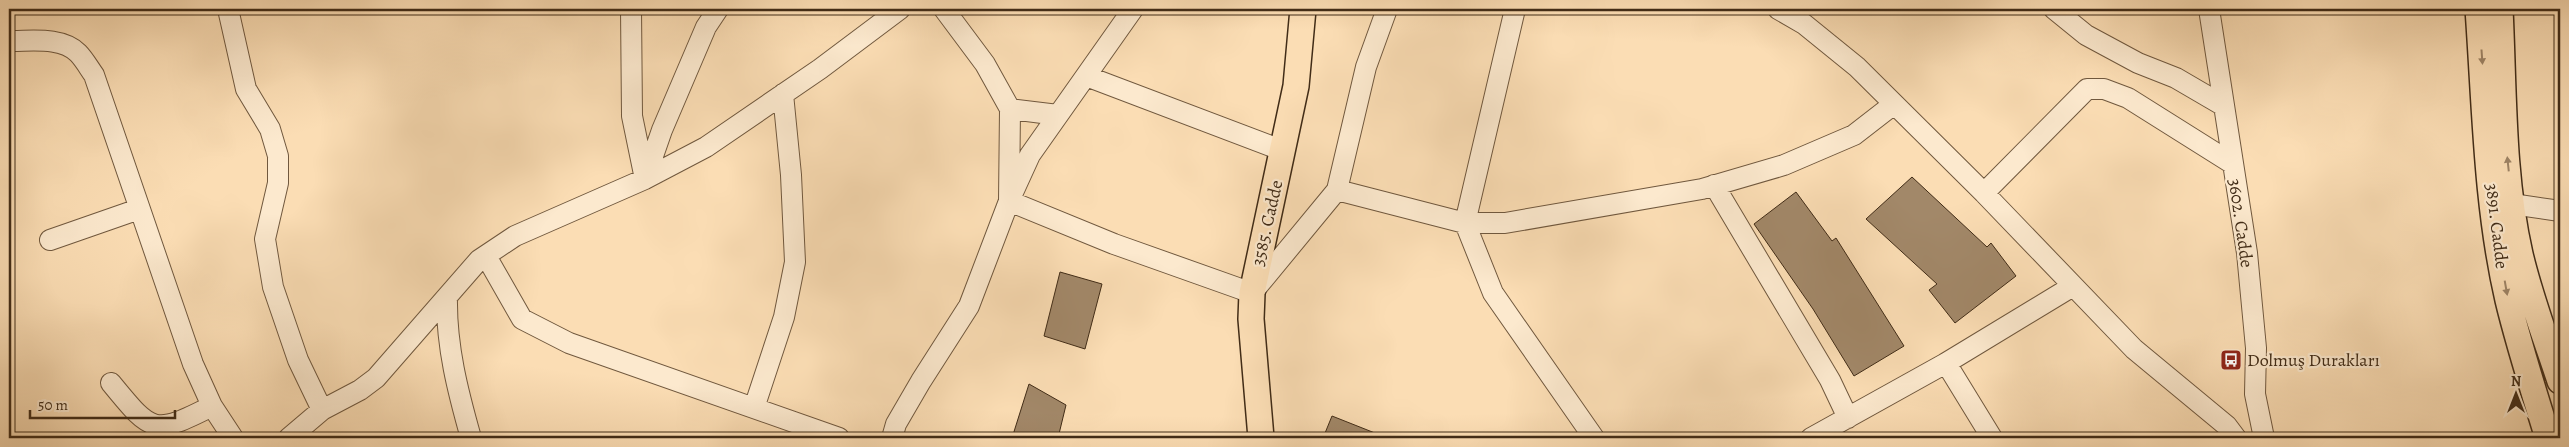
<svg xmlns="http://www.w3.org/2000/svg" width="2569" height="447" viewBox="0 0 2569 447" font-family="Alegreya,serif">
  <rect width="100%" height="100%" fill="#fbddb4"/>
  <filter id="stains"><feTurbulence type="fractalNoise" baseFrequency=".004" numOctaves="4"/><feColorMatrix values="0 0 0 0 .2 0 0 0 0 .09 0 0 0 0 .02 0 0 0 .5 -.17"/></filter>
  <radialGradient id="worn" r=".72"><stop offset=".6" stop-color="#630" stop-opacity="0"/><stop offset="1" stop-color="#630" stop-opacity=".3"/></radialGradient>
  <path fill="#a28869" stroke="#412c17" d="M1912,177L1987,247L1991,243L2016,276L1955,323L1929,290L1937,284L1866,219Z
    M1796,192L1832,241L1836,238L1904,346L1854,376L1813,309L1754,224Z
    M1060,272L1102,284L1085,349L1044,336Z
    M1029,384L1066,405L1058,438H1012Z
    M1332,416L1385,437V438H1323Z"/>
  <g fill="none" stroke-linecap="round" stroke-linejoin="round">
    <g stroke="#70583e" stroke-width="22">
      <path id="minor" d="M228,9L246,89L270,129L278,156V183L265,239L273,287L298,360L322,410
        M631,9L632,116L645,179
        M944,9L985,64L1010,109L1009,201L1114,244L1252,293L1337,190L1366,67L1387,9
        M1515,9L1465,223L1493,293L1594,438
        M1778,9L1804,24L1857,67L1984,193L2134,349L2227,426L2236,438
        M2054,9L2086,35L2138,63L2176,78L2224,106
        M2209,9L2247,253L2256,348L2255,394L2264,438
        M13,41C33,41 62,37 78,53C84,59 89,68 94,75L193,364L212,406L233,438
        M1086,76L1284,151
        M1010,109L1058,115
        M645,179L662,130L706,27L718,9
        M1714,185L1830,380L1848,418
        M1337,190L1465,223H1505L1702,189L1784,165L1854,135L1894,104
        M1984,193L2087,89H2104L2128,98L2233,164
        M2512,204L2560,211
        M50,240L139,209
        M486,256L522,319L569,343L839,438
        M447,297C446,346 458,392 471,438
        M1946,363L1992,438
        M111,383C152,433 153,436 212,406
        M754,408L784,317L795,262L791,175L783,94
        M289,438L322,410L360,390L376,378L479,260L515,236L645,179L706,147L820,69L900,9
        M892,438L896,424L921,381L969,306L1009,201L1030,155L1133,9
        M1811,438L1946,363L2073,286"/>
    </g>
    <g stroke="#412c17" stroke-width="28">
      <path id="major" d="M2478,9C2485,105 2486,205 2508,300C2519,346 2534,392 2548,438
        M2500,9C2504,90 2502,175 2520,254C2530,297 2546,339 2560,381
        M1261,438L1251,319L1252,293L1296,86L1303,9"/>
    </g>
    <use href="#minor" stroke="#fce9ce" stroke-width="20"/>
    <use href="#major" stroke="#fbddb4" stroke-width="25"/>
  </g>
  <defs><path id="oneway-solid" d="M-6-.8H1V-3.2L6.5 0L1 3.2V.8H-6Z" transform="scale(1.25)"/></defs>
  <g fill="#9e8466">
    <use href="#oneway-solid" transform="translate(2482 57) rotate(86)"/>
    <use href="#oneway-solid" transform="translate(2508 164) rotate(-96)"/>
    <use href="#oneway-solid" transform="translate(2506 288) rotate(80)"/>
  </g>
  <defs>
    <g id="bus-square" transform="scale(1.125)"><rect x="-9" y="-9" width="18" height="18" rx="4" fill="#8f2418" stroke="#fce9ce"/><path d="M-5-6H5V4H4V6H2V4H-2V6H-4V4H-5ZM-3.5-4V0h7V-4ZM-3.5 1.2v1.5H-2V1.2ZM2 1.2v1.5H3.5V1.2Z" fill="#fff"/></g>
  </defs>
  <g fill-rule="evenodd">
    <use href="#bus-square" x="2231" y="360"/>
  </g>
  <g text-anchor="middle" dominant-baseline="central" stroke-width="4.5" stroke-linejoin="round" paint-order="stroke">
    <g font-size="18" fill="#412c17" stroke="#fce9ce">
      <text transform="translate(1267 223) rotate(-77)">3585. Cadde</text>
      <text transform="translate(2241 223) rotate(82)">3602. Cadde</text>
      <text transform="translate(2497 226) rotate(83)">3891. Cadde</text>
    </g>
    <g font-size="18" fill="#412c17" stroke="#fce9ce" text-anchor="start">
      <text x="2247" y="360">Dolmuş Durakları</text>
    </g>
  </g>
  <rect width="2569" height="447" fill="none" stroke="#fbddb4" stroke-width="30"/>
  <rect x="10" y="10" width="2549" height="427" fill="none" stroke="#412c17" stroke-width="2.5"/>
  <rect x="15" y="15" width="2539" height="417" fill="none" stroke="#412c17"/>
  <g transform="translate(2516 394)" stroke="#fce9ce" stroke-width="4" paint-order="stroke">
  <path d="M0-4L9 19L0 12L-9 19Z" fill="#412c17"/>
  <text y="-8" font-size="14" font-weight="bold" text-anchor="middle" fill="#412c17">N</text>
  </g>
  <path d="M30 410v8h145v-8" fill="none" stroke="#412c17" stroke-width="2.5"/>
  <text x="38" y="410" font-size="15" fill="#412c17" stroke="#fce9ce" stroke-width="4" paint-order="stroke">50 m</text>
  <rect width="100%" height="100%" filter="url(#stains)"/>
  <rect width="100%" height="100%" fill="url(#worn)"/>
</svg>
